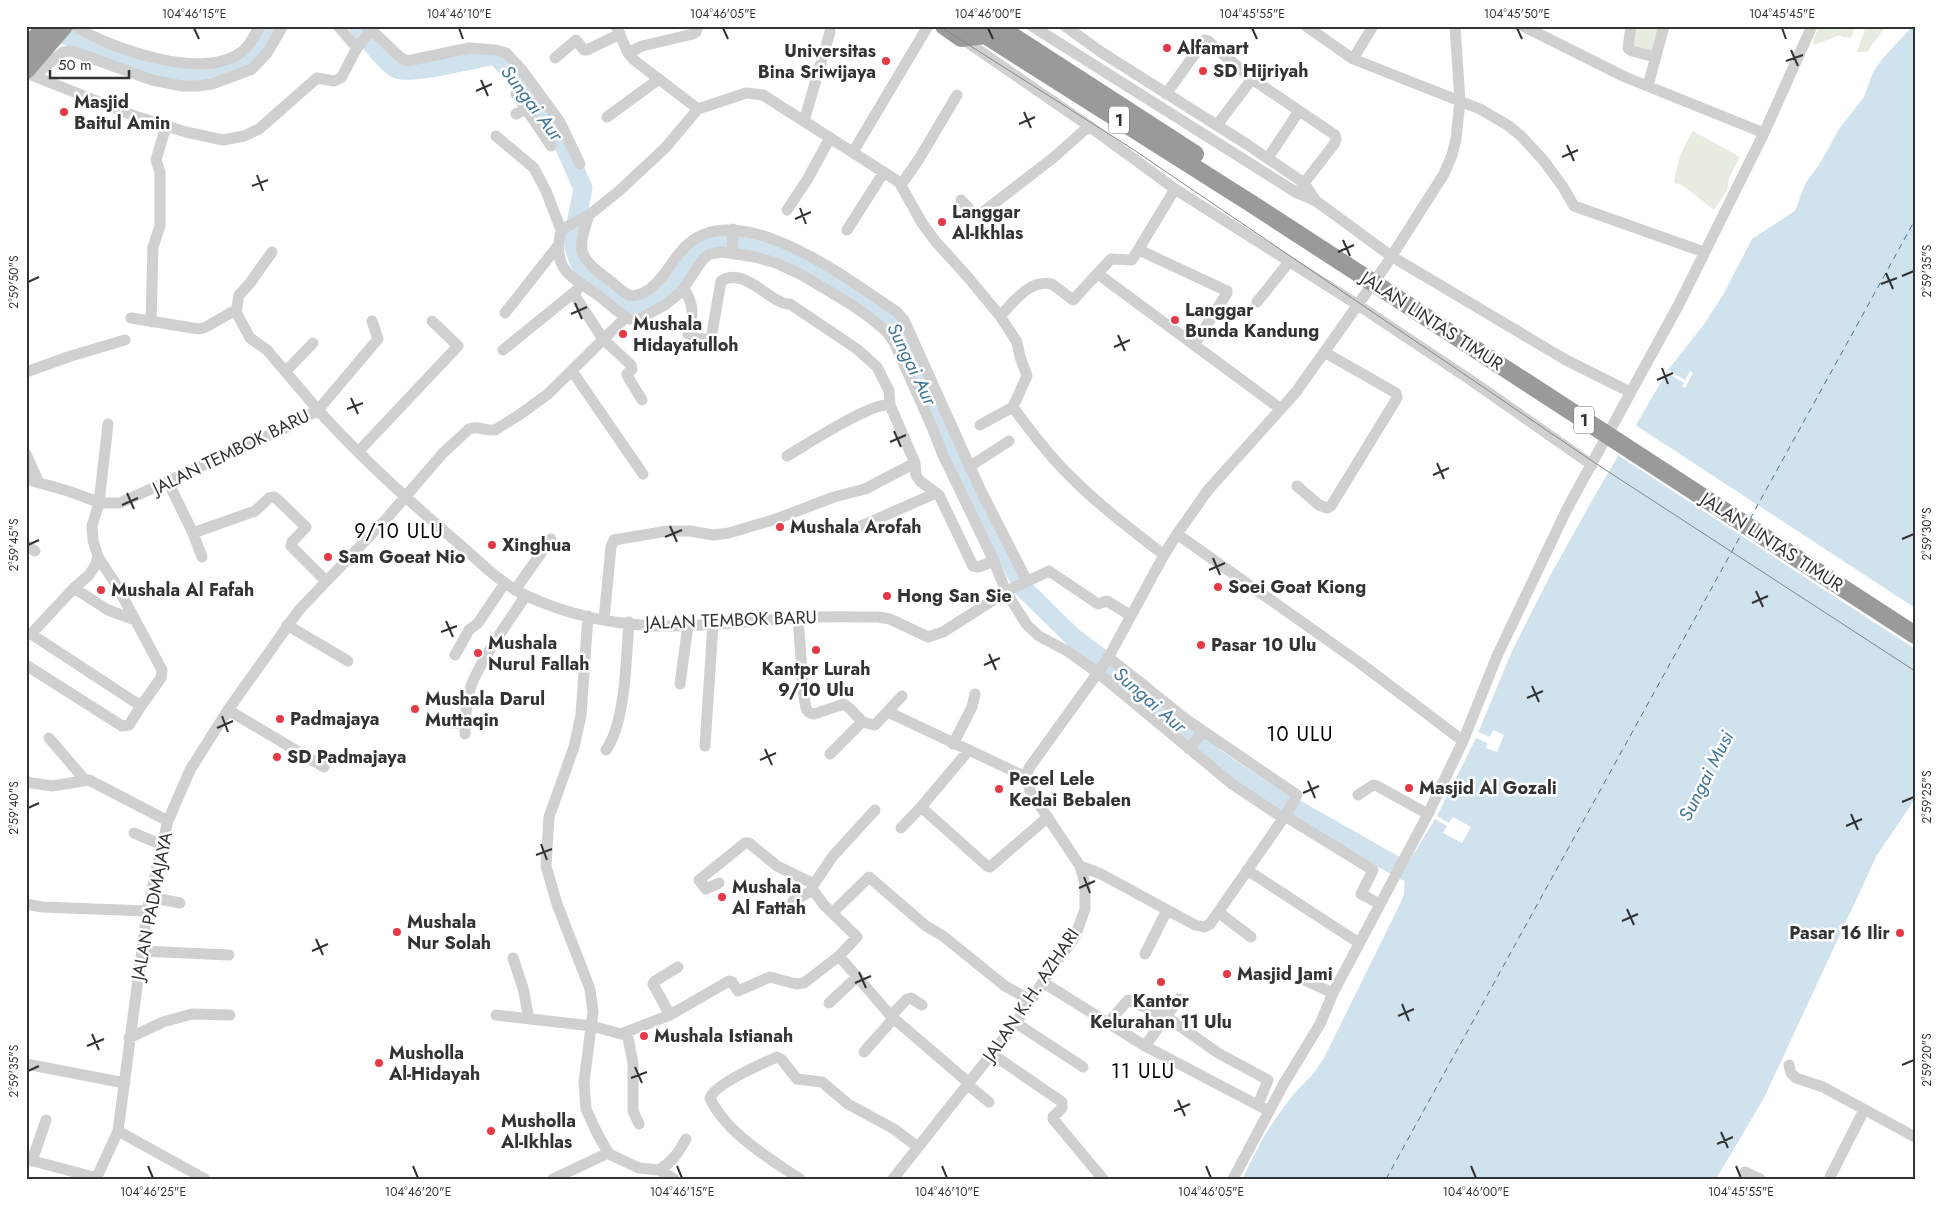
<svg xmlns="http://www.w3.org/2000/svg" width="1941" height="1205" viewBox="0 0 1941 1205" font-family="Jost,sans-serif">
  <rect width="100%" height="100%" fill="#fff"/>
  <path fill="#e6ecdf" d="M1636,26H1659L1652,51L1631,45Z
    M1820,26H1855L1851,38L1842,37L1840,35L1814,45L1813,39Z
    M1866,26H1886L1867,52H1857Z
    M1693,131L1740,157L1729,178L1727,191L1714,210L1682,185L1674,183C1677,163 1682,148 1693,131Z"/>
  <path fill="#cfe2ee" d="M1911,26H1915V799L1877,855L1764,1098L1716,1179H1242L1263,1138L1276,1118L1292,1096L1313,1074L1324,1058L1400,904L1404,894L1405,871L1408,863L1437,816L1476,738L1512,651L1550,576L1590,504L1668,370L1705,323L1724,293L1752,239L1795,211L1805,184L1819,165L1839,129L1864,97L1873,72L1883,58L1909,30Z"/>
  <path fill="#fff" d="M1668,370L1685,380L1690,371L1693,373L1685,388L1682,386L1684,383L1667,373Z
    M1634,424L1915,608V649L1616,454Z
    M1493,730L1504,735L1497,752L1486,748L1487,743L1476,738L1478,732L1490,737Z
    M1437,816L1449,823L1453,817L1471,827L1462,843L1443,833L1447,826L1435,819Z"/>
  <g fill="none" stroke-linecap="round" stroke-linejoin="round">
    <path stroke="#cfe2ee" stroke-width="19" d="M358,26C366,36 386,65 397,69C413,75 475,58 496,55L534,100L561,139L583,188L575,229L574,247L579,262L589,274L633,304L652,302L672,285L683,268L704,247L722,240L741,242L775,248L811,267L875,305L895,321L906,343L930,401L1024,589L1074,638L1140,687L1215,758L1266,792L1405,871
      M44,27L125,58L165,69L196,73L221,69L256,55L274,26"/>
    <path stroke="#3f7597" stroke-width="1" stroke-dasharray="6 5" stroke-linecap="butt" d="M1750,519L1915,220
      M1386,1179L1742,533"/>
    <path stroke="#d0d0d0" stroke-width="11" d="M75,26C110,49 206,82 243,51C250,45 255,34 260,26
      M338,26L357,48
      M367,26L400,57L407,61L469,48L496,50L506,53L522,70L560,122L580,164
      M616,26L628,53L634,60L698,109
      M1032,26L1297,193L1316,201L1391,256L1566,360L1630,392
      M1065,26L1101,52L1248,145L1304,183L1316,201
      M1306,26L1353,59L1480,109L1509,126L1522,137L1544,161L1563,187L1574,206L1704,252
      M1523,26L1625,77L1764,133
      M1631,26L1628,48L1632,51L1655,57
      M961,38L1089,126L1175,189L1358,305L1472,381L1592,465
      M628,53L642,46L693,34L696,32L698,26
      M555,58L576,40L584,50H587L620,34
      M1353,59L1373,26
      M26,73L135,116L186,132L223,140L244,136L259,129L317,78L334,81L341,78L357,48L374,26
      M34,76L63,52L72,51L152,80L182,86H198L212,84L252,69L267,53L283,26
      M1648,86L1664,26
      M516,94L551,146
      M1166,94L1205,40L1208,41L1252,79
      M516,114L543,100
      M607,117L659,79
      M804,121L830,32
      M1217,125L1252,79L1335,135L1336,139L1335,143L1301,187
      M496,136L534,168L546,191L561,230
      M853,152L928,26
      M1268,158L1299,111
      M901,185L919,159L957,95
      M961,200L975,215H979L1053,158L1089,126
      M787,210L807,180L830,138
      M589,215C577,251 577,256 609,280C616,285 623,293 631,296C657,294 668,265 683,249C735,191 850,281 897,312L904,320L980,489L1027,581
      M847,230L884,172
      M1139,250L1227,291V293L1194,345
      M732,253L733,229
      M1098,274L1281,409
      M684,288C695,308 693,313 688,334L698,339H711L721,281C741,268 762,293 779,301C782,303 786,304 790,304L857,349L877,367L889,391L890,405
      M573,293L603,339L631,365L632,369L627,374L628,377L642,400
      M1257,302L1289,262
      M236,312L239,295L250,283L272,252
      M505,313L557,247
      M1000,316C1014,302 1029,279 1052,284L1073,300L1111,259L1132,260L1175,189
      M131,318L199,329L206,327L232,312H236L250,338L267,350L318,410L378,339L372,321
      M151,322L153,247L160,226V172L156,160L166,126
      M503,350L577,290
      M286,371L313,343
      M572,371L643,474
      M26,372L71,356L125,340
      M980,425L1013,407
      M358,452L458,346L432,321
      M26,454L39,483
      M787,456C806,445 871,402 890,405L915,463L916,475L920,481L936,493
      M969,467L1009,441
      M26,479L68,491L101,503H120L294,424L318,410C361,458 410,502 458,543C480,562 501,584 527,596C566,614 612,624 655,626C702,627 749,621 795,618C823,616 851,617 878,617L890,619L928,637L943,632L1009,590L1049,571L1098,604L1107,601L1130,615
      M168,482L193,533L255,511L269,498L274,497L278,500L306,527L292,542L291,546L326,581
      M1297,486L1319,505L1327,508L1331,506L1397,398L1396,393L1324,352
      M859,527L936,493L939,495L973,566L978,567L994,561
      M193,533L202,557
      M1177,534L1360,663L1463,741L1497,656L1567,509L1679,304L1764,133L1812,26
      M26,545L35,551
      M1164,555C1132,530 1100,506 1072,478C1050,457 1031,432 1013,407L1027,376L1020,357L1017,342L1000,316L967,276L936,242L922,223L899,182L763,95L746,93L698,109L665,148L619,191L589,215L561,230C552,270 569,275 598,295C608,303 618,313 630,319L641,318L665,305L681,292L703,259L710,254L722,252L755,257L776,263L802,275L852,305L869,317L886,331L894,342L932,427L942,453L994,561L1006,592L1027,625L1039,636L1067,651L1097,672L1232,784L1283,818
      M98,557L117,586L162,670L161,678L141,706L31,634L74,588L89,575L95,566L98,557L93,540L92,526L99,503L108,424
      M74,588L108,610L135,620
      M515,590L551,539
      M588,616L581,715L574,747L549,817L546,866L557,904L590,989L593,1012L584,1082L586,1109L597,1133L609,1154L639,1168L659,1170L674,1179
      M798,618L804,698C806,706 805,713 814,714L844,704C859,714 855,722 875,725L902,696
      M604,619L611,547L614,540L667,531H690L713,535L729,533L776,519L834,497L865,489L915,463
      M287,625L348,661
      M455,655L469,630L478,623L505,583
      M26,665L122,726L129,725L141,706
      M680,684L688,625
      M228,710L324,767
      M888,712L1026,777
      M436,722L465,724
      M465,734C465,718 467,695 473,681C487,650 508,623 526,595
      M49,738L85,780
      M953,744L972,707L975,694
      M705,746L713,624
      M1189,749L1203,731
      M606,750C626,722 626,657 629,622
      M830,754L862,722
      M26,782L52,786L89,780L168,821
      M1358,795L1373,785L1377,786L1428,814
      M921,807L969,750
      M1285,816L1373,870L1361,894L1376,902
      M901,828L921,807L987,866L990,867L1048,817
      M134,833L162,845
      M1080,866L1101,874L1195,925L1204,927L1210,924L1287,813L1297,795L1187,720L1108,657
      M1247,870L1356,941
      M719,883L706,889L699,880L745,843H749L777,866L814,884L833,856L875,810
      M150,897L180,903
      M26,904L42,907L147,911
      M1218,912L1251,937
      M832,913L869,877L926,926L943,936L1005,986L1030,1000
      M142,951L229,955
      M1145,954L1167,910
      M839,956L891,1016L969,1083
      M513,958L523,988L529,1019
      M678,967L655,981L653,984L670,1015L729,981L732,982L738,991L770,977L796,984L804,983L839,956L857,937L824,905L813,890L793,901
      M1302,979L1333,993
      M1044,983L1145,1046L1269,1111
      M829,1003L857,977
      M496,1015L592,1026L621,1034L670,1015
      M891,1016L907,999L911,998L922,1005
      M1016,1023L1083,1067
      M1108,1023L1128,1000L1167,1017L1218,1053L1268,1080L1258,1105
      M627,1033L633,1063V1111L639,1124
      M129,1038L163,1022L192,1014L230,1015
      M1145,1046L1179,999
      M864,1052L893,1019
      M992,1054L1062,1102V1108L1053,1117V1119L1103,1179
      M26,1064L125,1083
      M1789,1065L1791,1073L1796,1078L1823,1087L1915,1137
      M968,1085L989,1102
      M118,1131L205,1179
      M26,1159L97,1178
      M32,1161L46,1120
      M659,1170C672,1162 679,1152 686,1139
      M1745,1172L1760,1179
      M1830,1177L1864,1110
      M96,1179L118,1131L147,911L162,845L168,821L190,770L228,710L299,610L387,518L443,453L469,429C477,425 485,431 495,430L519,415L548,394L626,317
      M553,1179L608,1153
      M800,1179C770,1159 725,1132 710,1098C715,1084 763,1063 777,1057L782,1060L797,1079L822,1082L848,1104L894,1129L918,1147
      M893,1179L1016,1023L1054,965L1075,937L1085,909V884L1080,866L1030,791L1026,777L1029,768L1107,660L1164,555L1177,534L1208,490L1296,392L1386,265L1444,174L1452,155L1456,139L1460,101L1455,26
      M1233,1179L1283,1085L1320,1024L1333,993L1428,814L1463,741"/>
    <path stroke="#9a9a9a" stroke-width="18" d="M944,26L961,38L986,35
      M971,26L1252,204
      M997,26L1195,154
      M26,49L46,26
      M26,70L64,26"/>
    <path stroke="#888" stroke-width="1" d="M939,26L1131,148L1595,463L1915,671"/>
    <path stroke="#9a9a9a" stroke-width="18" d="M1252,204L1915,635"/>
  </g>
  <path fill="none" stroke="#333" stroke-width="2" d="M194,28L199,39M459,28L463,39M723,28L728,39M988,28L993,39M1252,28L1257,39M1517,28L1522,39M1782,28L1786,39M1791,50L1798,66M1786,61L1803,55M481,80L488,96M476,91L492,84M1024,112L1031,128M1019,124L1035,117M1567,145L1574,161M1562,157L1578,150M257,175L263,191M252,186L268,180M800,208L806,224M795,219L811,212M1343,240L1350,256M1338,252L1354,245M1886,273L1893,289M1902,276L1914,271M28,282L39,277M1881,284L1897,278M575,303L582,319M571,314L587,307M1118,335L1125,351M1114,347L1130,340M1662,368L1668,384M1657,380L1673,373M351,398L358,414M347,409L363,403M894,431L901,447M890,442L906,435M1437,463L1444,479M1433,475L1449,468M127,493L134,509M122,505L138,498M670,526L677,542M665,537L682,530M1902,539L1914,534M28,545L39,540M1213,558L1220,575M1209,570L1225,563M1756,591L1763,607M1752,603L1768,596M446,621L453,637M441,632L457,626M989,654L996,670M984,665L1000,658M1532,686L1539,702M1527,698L1543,691M222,716L228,732M217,728L233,721M765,749L772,765M760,760L776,753M1308,781L1315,798M1303,793L1319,786M1902,802L1914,797M28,808L39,803M1851,814L1858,830M1846,826L1862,819M541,844L547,860M536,855L552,849M1084,877L1090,893M1079,888L1095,881M1627,909L1634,925M1622,921L1638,914M316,939L323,955M312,951L328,944M859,972L866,988M855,983L871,976M1402,1004L1409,1021M1398,1016L1414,1009M92,1034L99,1050M87,1046L104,1039M1902,1065L1914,1060M635,1067L642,1083M28,1071L39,1066M631,1078L647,1072M1178,1100L1185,1116M1174,1111L1190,1104M1721,1132L1728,1148M1717,1144L1733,1137M148,1166L153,1178M413,1166L418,1178M677,1166L682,1178M942,1166L947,1178M1206,1166L1211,1178M1471,1166L1476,1178M1736,1166L1741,1178"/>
  <g fill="#e63946" stroke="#fff" stroke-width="2">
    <circle cx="1167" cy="48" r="5"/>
    <circle cx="886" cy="61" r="5"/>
    <circle cx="1203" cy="71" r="5"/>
    <circle cx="64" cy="112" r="5"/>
    <circle cx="942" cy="222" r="5"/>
    <circle cx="1175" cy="320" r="5"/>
    <circle cx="623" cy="334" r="5"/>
    <circle cx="780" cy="527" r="5"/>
    <circle cx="492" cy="545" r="5"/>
    <circle cx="328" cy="557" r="5"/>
    <circle cx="1218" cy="587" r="5"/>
    <circle cx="101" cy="590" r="5"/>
    <circle cx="887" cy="596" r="5"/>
    <circle cx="1201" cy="645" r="5"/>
    <circle cx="816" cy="650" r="5"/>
    <circle cx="478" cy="653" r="5"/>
    <circle cx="415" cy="709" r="5"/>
    <circle cx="280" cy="719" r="5"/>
    <circle cx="277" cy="757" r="5"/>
    <circle cx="1409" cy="788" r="5"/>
    <circle cx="999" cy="789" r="5"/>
    <circle cx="722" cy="897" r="5"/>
    <circle cx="397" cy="932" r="5"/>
    <circle cx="1900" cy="933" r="5"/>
    <circle cx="1227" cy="974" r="5"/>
    <circle cx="1161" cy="982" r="5"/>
    <circle cx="644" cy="1036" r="5"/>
    <circle cx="379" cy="1063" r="5"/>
    <circle cx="491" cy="1131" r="5"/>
  </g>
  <g text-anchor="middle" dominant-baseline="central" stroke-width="5" stroke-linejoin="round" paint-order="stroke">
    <g fill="#fff" stroke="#707070" stroke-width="1">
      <rect x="1109" y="106.5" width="20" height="27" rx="4"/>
      <rect x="1574" y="406.5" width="20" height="27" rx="4"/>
    </g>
    <g font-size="16" font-weight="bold" fill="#333">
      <text x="1119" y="120">1</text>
      <text x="1584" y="420">1</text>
    </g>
    <g font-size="18" font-weight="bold" fill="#333" stroke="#fff" text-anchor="start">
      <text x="1177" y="48">Alfamart</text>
      <text x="876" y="51" text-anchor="end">Universitas<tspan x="876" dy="21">Bina Sriwijaya</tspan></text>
      <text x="1213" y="71">SD Hijriyah</text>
      <text x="74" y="102">Masjid<tspan x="74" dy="21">Baitul Amin</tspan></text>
      <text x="952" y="212">Langgar<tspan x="952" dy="21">Al-Ikhlas</tspan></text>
      <text x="1185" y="310">Langgar<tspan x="1185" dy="21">Bunda Kandung</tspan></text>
      <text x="633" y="324">Mushala<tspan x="633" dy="21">Hidayatulloh</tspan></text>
      <text x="790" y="527">Mushala Arofah</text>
      <text x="502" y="545">Xinghua</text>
      <text x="338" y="557">Sam Goeat Nio</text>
      <text x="1228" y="587">Soei Goat Kiong</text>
      <text x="111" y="590">Mushala Al Fafah</text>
      <text x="897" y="596">Hong San Sie</text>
      <text x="488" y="643">Mushala<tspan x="488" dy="21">Nurul Fallah</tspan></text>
      <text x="1211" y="645">Pasar 10 Ulu</text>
      <text x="816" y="669" text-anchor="middle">Kantpr Lurah<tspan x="816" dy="21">9/10 Ulu</tspan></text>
      <text x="425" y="699">Mushala Darul<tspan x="425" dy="21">Muttaqin</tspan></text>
      <text x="290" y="719">Padmajaya</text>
      <text x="287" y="757">SD Padmajaya</text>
      <text x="1009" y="779">Pecel Lele<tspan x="1009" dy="21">Kedai Bebalen</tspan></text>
      <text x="1419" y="788">Masjid Al Gozali</text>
      <text x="732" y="887">Mushala<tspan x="732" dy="21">Al Fattah</tspan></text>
      <text x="407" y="922">Mushala<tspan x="407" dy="21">Nur Solah</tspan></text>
      <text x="1890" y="933" text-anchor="end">Pasar 16 Ilir</text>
      <text x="1237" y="974">Masjid Jami</text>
      <text x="1161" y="1001" text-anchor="middle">Kantor<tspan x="1161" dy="21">Kelurahan 11 Ulu</tspan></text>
      <text x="654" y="1036">Mushala Istianah</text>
      <text x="389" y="1053">Musholla<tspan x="389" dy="21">Al-Hidayah</tspan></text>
      <text x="501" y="1121">Musholla<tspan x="501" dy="21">Al-Ikhlas</tspan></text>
    </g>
    <g font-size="18" fill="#333" stroke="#fff">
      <text transform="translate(1432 321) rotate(33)">JALAN LINTAS TIMUR</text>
      <text transform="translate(231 452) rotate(-26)">JALAN TEMBOK BARU</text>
      <text transform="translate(1772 542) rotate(33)">JALAN LINTAS TIMUR</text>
      <text transform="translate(731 620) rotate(-2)">JALAN TEMBOK BARU</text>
      <text transform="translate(152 906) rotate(-79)">JALAN PADMAJAYA</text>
      <text transform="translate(1031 995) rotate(-56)">JALAN K.H. AZHARI</text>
    </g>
    <g font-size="19" font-style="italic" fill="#3f7597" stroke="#fff">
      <text transform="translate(532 103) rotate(53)">Sungai Aur</text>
      <text transform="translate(912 364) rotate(64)">Sungai Aur</text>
      <text transform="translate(1150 700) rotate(41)">Sungai Aur</text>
      <text transform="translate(1706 776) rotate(-63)">Sungai Musi</text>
    </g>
    <g font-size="20" letter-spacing="1" fill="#000" stroke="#fff">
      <text x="399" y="531">9/10 ULU</text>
      <text x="1300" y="734">10 ULU</text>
      <text x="1143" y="1071">11 ULU</text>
    </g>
  </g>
  <rect width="1941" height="1205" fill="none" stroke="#ffffff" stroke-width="55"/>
  <path d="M50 70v8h79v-8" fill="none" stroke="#333333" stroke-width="2.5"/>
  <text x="58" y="70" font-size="15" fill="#333333" stroke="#ffffff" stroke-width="4" paint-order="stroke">50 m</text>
  <rect x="28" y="28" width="1886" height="1150" fill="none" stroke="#333" stroke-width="2"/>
  <g font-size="12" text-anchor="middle" fill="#333">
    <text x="194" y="18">104°46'15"E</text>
    <text x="459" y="18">104°46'10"E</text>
    <text x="723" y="18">104°46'05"E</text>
    <text x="988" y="18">104°46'00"E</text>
    <text x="1252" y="18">104°45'55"E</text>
    <text x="1517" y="18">104°45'50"E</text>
    <text x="1782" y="18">104°45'45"E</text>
    <text transform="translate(1927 271) rotate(-90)" y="4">2°59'35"S</text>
    <text transform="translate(14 282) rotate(-90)" y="4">2°59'50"S</text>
    <text transform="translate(1927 534) rotate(-90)" y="4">2°59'30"S</text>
    <text transform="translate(14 545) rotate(-90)" y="4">2°59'45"S</text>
    <text transform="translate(1927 797) rotate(-90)" y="4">2°59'25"S</text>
    <text transform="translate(14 808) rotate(-90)" y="4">2°59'40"S</text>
    <text transform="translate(1927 1060) rotate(-90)" y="4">2°59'20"S</text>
    <text transform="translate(14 1071) rotate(-90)" y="4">2°59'35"S</text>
    <text x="153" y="1196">104°46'25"E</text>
    <text x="418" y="1196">104°46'20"E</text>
    <text x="682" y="1196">104°46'15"E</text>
    <text x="947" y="1196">104°46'10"E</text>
    <text x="1211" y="1196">104°46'05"E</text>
    <text x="1476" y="1196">104°46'00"E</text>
    <text x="1741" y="1196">104°45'55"E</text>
  </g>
</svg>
